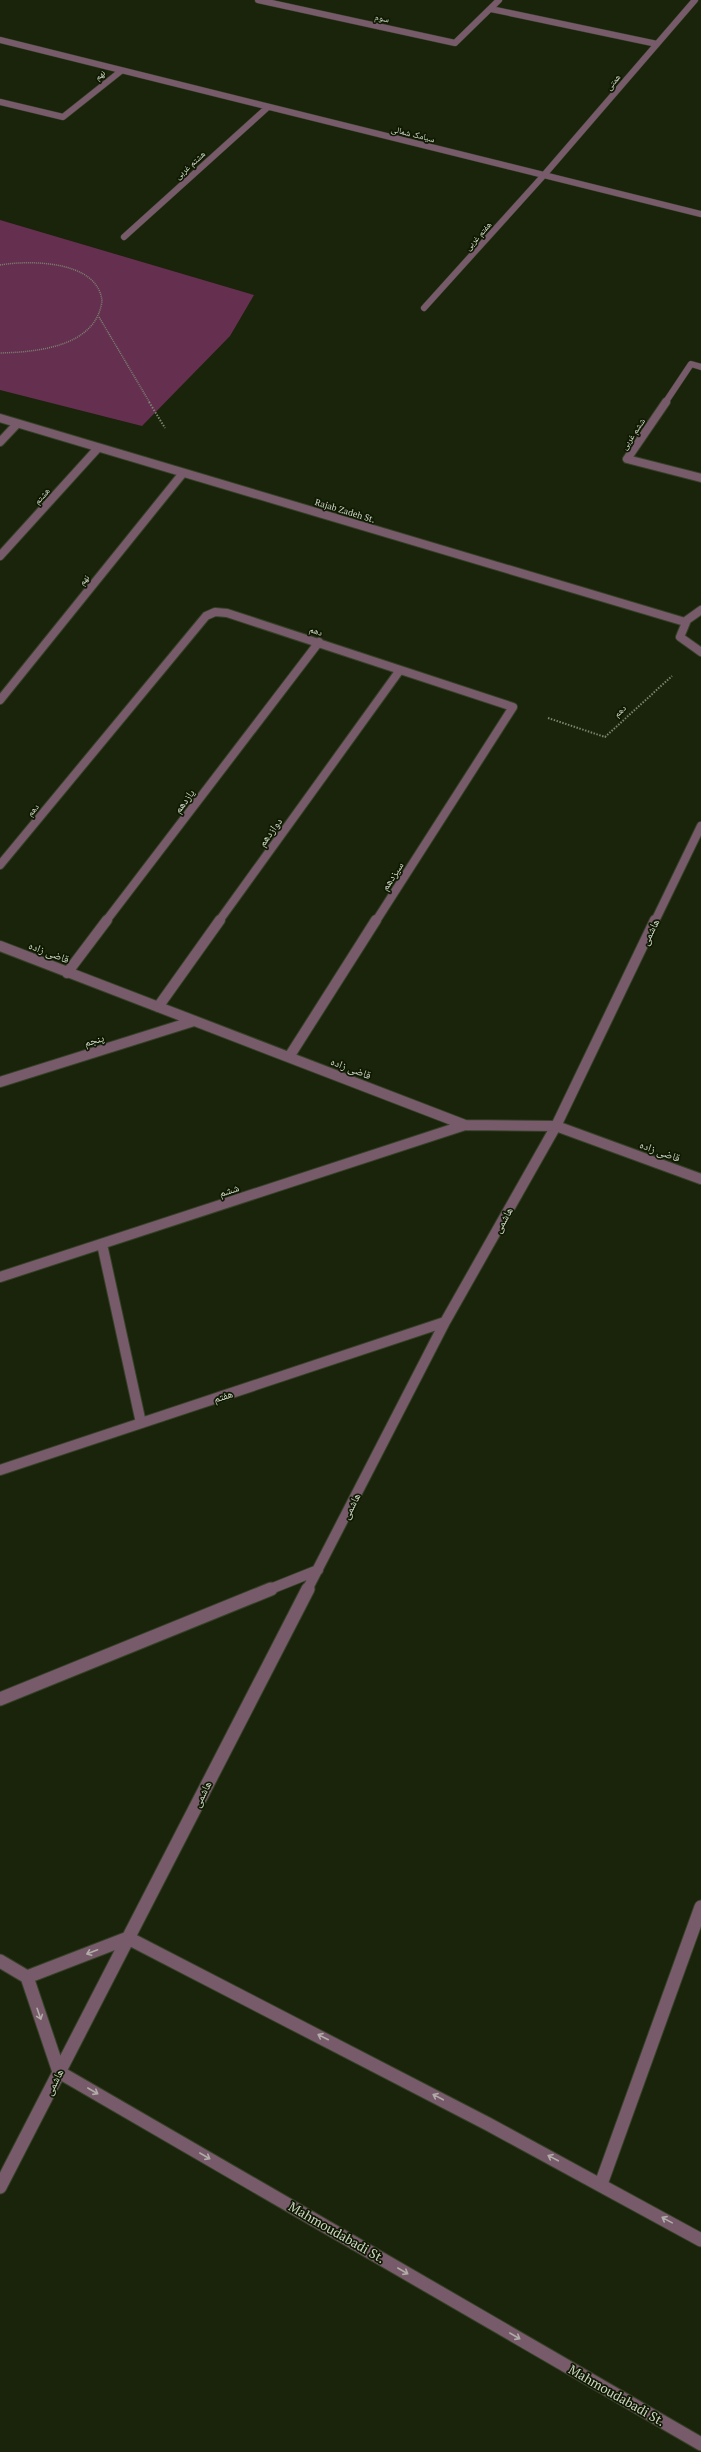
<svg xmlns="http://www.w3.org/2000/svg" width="701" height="2452" viewBox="0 0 701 2452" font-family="'PT Serif','Noto Naskh Arabic',serif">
  <rect width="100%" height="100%" fill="#19240a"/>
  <path fill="#652f50" d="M0,220L254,295L230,336L142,426L0,390Z"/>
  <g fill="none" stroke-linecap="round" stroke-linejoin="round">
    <g stroke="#364128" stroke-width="7">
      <path id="minor-far3" d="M258,0L455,43L499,0
        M491,9L657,44
        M0,40L701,214
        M0,102L63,117L121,71
        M124,237L268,107
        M424,308L544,175L695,0
        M665,403L691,364L701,367"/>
    </g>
    <g stroke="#364128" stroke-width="10">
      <path id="minor-far2" d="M666,402L627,459L701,478
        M0,418L685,622
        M0,442L17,424
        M0,556L98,448
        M701,610L687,620L680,637L701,652
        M0,700L183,473
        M0,865L206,616L215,612L227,613L513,707L376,921
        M106,921L319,642
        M219,921L400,670
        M655,921L701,826"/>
    </g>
    <g stroke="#364128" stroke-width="12">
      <path id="minor-far1" d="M0,946L465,1125L556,1126L701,1179
        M67,973L107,920
        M158,1007L220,920
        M289,1057L376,920
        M0,1082L194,1021
        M102,1244L141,1423
        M0,1277L465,1125
        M0,1470L445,1322
        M268,1590L318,1570
        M307,1590L445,1322L556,1126L655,920"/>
    </g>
    <g stroke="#364128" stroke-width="15">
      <path id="minor" d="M0,1699L271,1589
        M0,1961L27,1977L59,2072L701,2444
        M27,1977L128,1938L488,2124L701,2240
        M601,2184L701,1907
        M0,2187L308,1589"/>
    </g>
    <path stroke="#7b846f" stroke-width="1.5" stroke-dasharray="1 1" stroke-linecap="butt" d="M0,265C29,260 98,260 102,301C96,347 37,352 0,353
      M99,317L150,403"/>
    <path stroke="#7b846f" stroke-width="2" stroke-dasharray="1.5 1.5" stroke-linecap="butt" d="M149,402L165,428
      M548,718L605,737L672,676"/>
    <use href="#minor-far3" stroke="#775b6b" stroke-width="6"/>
    <use href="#minor-far2" stroke="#775b6b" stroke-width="8"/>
    <use href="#minor-far1" stroke="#775b6b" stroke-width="10"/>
    <use href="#minor" stroke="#775b6b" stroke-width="13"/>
  </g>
  <defs><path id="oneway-shaft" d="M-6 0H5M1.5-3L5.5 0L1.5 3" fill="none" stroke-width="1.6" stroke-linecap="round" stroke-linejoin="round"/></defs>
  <g stroke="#b0aca7">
    <use href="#oneway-shaft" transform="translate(92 1952) rotate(159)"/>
    <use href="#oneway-shaft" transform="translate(39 2014) rotate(71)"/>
    <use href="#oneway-shaft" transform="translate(323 2037) rotate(-153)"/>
    <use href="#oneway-shaft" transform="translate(93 2091) rotate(30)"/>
    <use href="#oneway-shaft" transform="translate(438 2097) rotate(-152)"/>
    <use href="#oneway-shaft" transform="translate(205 2156) rotate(30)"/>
    <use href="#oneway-shaft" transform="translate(553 2158) rotate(-152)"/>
    <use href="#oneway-shaft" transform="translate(667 2220) rotate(-151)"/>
    <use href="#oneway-shaft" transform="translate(403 2271) rotate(30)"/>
    <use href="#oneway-shaft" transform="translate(515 2336) rotate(30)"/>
  </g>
  <g text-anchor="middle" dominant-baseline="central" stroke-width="3.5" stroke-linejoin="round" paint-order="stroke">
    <g font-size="9" fill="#cfd7c7" stroke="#101a03">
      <text transform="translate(382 18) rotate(12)">سوم</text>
      <text transform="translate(100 75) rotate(-38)">نهم</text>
      <text transform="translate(613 82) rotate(-49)">همتی</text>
      <text transform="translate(413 134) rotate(14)">سیامک شمالی</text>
      <text transform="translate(190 165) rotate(-42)">هشتم غربی</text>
      <text transform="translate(478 236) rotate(-48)">هفتم غربی</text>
      <text transform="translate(633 434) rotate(-56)">ششم غربی</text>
      <text transform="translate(42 496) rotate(-48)">هشتم</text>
      <text transform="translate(345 511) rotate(17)">Rajab Zadeh St.</text>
      <text transform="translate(84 580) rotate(-51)">نهم</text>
      <text transform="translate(316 631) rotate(18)">دهم</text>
      <text transform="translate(620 711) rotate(-43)">دهم</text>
      <text transform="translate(33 810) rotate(-50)">دهم</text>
    </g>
    <g font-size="11" fill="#cfd7c7" stroke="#101a03">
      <text transform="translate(184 801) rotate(-53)">یازدهم</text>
      <text transform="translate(270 832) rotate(-54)">دوازدهم</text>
      <text transform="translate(392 876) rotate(-57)">سیزدهم</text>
      <text transform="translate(650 932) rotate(-64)">هاشمی</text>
      <text transform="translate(49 952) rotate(21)">قاضی زاده</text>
      <text transform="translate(94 1040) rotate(-17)">پنجم</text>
      <text transform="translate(351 1068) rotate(21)">قاضی زاده</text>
      <text transform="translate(660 1151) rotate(20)">قاضی زاده</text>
      <text transform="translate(229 1190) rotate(-18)">ششم</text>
      <text transform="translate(503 1220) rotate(-61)">هاشمی</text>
      <text transform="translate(223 1396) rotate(-18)">هفتم</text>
      <text transform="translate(351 1506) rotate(-63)">هاشمی</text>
      <text transform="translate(202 1794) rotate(-63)">هاشمی</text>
      <text transform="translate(54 2082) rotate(-63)">هاشمی</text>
    </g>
    <g font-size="13" fill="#cfd7c7" stroke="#101a03">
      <text transform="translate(337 2232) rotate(30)">Mahmoudabadi St.</text>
      <text transform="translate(617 2395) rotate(30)">Mahmoudabadi St.</text>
    </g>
  </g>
</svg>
